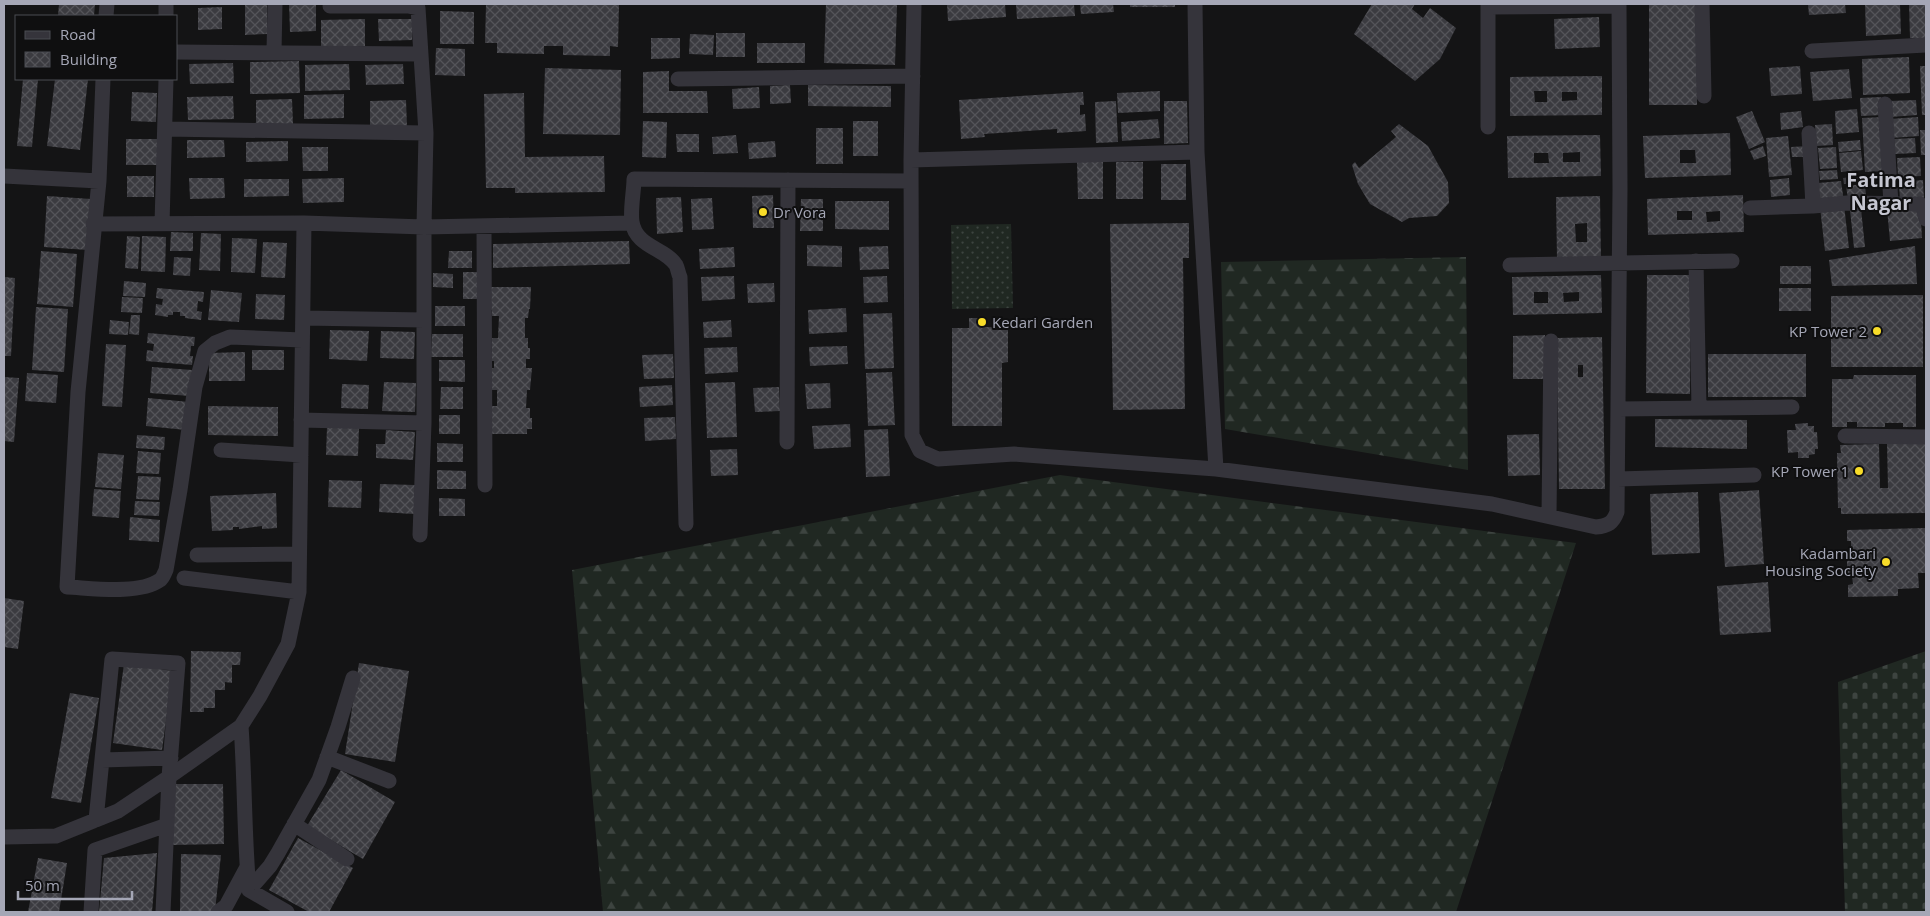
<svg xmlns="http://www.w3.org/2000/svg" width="1930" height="916" viewBox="0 0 1930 916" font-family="'Open Sans',sans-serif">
  <defs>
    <pattern id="grass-dots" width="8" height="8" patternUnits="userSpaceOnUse" patternTransform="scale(1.25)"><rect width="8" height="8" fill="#202822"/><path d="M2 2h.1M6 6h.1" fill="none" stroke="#3d4440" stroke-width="1.8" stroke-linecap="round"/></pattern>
    <pattern id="forest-firs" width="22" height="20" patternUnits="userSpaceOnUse" patternTransform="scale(1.25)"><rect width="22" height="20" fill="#202822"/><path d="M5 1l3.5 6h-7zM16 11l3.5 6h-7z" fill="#3d4440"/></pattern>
    <pattern id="cemetery-stones" width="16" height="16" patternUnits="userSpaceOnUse" patternTransform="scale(1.25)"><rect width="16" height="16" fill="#202822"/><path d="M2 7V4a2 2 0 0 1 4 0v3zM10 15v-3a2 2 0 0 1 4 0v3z" fill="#3d4440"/></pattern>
    <pattern id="building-cross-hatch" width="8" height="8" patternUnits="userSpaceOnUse" patternTransform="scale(1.25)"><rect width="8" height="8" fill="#3b3b40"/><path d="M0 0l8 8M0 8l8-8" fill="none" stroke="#545459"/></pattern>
  </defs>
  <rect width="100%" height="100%" fill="#141415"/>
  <path fill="url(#grass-dots)" d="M1011,224L1013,308L952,309L951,225Z"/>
  <path fill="url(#forest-firs)" d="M1466,257L1468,470L1225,429L1221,262Z
    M1060,475L1576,543L1456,912H603L572,570Z"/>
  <path fill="url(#cemetery-stones)" d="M1926,651V912H1845L1838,682Z"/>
  <path fill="url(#building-cross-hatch)" fill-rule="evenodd" d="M59,4H95L94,16H58Z
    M245,4H267V34L245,35Z
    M289,4H316V31L290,32Z
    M486,4H619L618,47L610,46V56L563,55V46H544V54L497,53V43H485Z
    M826,4L897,5L895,65L824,63Z
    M947,4H1005L1006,17L948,21Z
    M1016,4H1074L1075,16L1017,19Z
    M1080,4H1113L1114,12L1081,14Z
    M1130,4H1175V7H1130Z
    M1372,4H1415L1412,9L1423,18L1430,8L1456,28L1440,59L1415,81L1354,34Z
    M1649,4H1697V105H1649Z
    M1808,4H1845L1846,13L1809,15Z
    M1865,4H1900L1901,34L1866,36Z
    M1909,4H1926V38H1910Z
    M222,7V29L198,30V8Z
    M440,11L474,12V44H440Z
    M1599,17L1600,47L1555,49L1554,19Z
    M365,19V46H321V20Z
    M378,19H412V40L379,41Z
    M716,33H745V57H716Z
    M690,34L714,35L713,55L689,54Z
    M651,38H680V58L651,59Z
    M757,43H805V63H757Z
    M436,48L465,49V76L435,75Z
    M1909,57L1910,93L1863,95L1862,59Z
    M299,61L300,93L250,94V62Z
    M233,63L234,83L190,84L189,64Z
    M349,64L350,90L305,91V65Z
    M403,64L404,84L366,85L365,65Z
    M1800,66L1802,94L1771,96L1769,68Z
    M1920,66H1926V115H1922Z
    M545,68L621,70L620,135L543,134Z
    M1849,69L1852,98L1813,101L1810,72Z
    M669,71V91H707L708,113H643V72Z
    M1602,76V115L1510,116V77ZM1534,91H1547V102H1535ZM1562,92H1577V100L1562,101Z
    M23,79H38L32,147L17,146Z
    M55,79H88L80,150L47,146Z
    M790,85L791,103L770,104V86Z
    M808,85L891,86V107L808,106Z
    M759,87L760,108L733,109L732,89Z
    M1160,91V111L1118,113L1117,93Z
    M132,92L157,93L156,122L131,121Z
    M1083,92L1084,105H1080V115L1085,114L1086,131L1057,133V129L984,134L985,137L961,139L959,100Z
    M524,93L525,157L604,156L605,192L515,193V188H486L484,94Z
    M344,94V118L304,119V95Z
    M233,96L234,119L188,120L187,97Z
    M1881,97L1882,115L1861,116L1860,98Z
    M292,99L293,124H256V100Z
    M406,100L407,127L370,128V101Z
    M1916,100L1917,115L1890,117L1889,101Z
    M1116,101L1118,142L1096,143L1095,102Z
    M1164,101H1187L1188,143L1164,144Z
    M1857,109L1859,132L1836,134L1835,111Z
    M1752,111L1765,142L1749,149L1736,117Z
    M1801,111L1803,127L1781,130L1780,113Z
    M1883,117L1886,171L1865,172L1862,118Z
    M1918,117L1919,136L1891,138L1890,119Z
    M1158,119L1160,138L1122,141L1121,122Z
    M643,121L667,122L666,158L642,157Z
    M853,121H878V156H853Z
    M1399,124L1428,146L1448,182L1449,203L1437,216L1409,218L1402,222L1370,204L1358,184L1352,165L1355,162L1359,168L1396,137L1391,131Z
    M1832,124L1833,145L1816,146L1815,125Z
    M816,128H843V164H816Z
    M1920,130H1926V155H1921Z
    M1730,133L1731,175L1645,178L1643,136ZM1680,150H1695L1696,163H1680Z
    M676,134H699V152H677Z
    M736,135L738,153L713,154L712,137Z
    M1600,135L1601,176L1508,178L1507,136ZM1580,152V162H1563V153ZM1534,153H1548L1549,163H1534Z
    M1788,136L1792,175L1769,177L1766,138Z
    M1915,138L1916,153L1895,154L1894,139Z
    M126,139H157V165H126Z
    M187,140H224L225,157L187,158Z
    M1860,140L1861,150L1839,152L1838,142Z
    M288,141V161L246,162V142Z
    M775,141L776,157L749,159L748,143Z
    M1763,146L1766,156L1754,160L1750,151Z
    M1808,146L1807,157H1792L1791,147Z
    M302,147H328V171H303Z
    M1836,147L1837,168L1820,169L1818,148Z
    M1861,151L1863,170L1841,172L1839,153Z
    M1920,157L1921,176L1898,177L1897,158Z
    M1077,162H1103V199H1078Z
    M1116,162H1143V199H1116Z
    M1161,164H1186V200H1161Z
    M1837,170L1838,179L1820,180L1819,171Z
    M1866,175L1867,181L1844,184L1843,178Z
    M127,176H154V197H127Z
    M189,178H224L225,198L190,199Z
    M344,178V202L303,203L302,179Z
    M1789,178L1790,195L1771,197L1770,180Z
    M244,179H289V196L244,197Z
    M1923,180L1924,200L1900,202L1899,182Z
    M1841,181L1844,202L1820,204L1818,183Z
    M1865,184L1866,196L1848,199L1846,186Z
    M773,195L774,228H753L752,196Z
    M1743,195L1744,232L1648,235L1647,199ZM1677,211H1692V220H1677ZM1720,211V221L1707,222L1706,212Z
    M47,196L91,199L88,250L44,247Z
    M1600,196L1601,259H1557L1556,197ZM1587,223V242H1576L1575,224Z
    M681,197L683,232L657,234L656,198Z
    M712,198L714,229L692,230L691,199Z
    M801,199H823V231H800Z
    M835,201H889V230L835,229Z
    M1844,205L1849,248L1825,251L1820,207Z
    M1920,206L1922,238L1890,241L1887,209Z
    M1861,209L1865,247L1854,248L1850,210Z
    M1189,223V258H1183L1185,409L1113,410L1110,224Z
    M171,232L193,233V251H170Z
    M201,233L221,234L220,271L199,270Z
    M127,236L140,237L138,269L125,268Z
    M142,236L166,237L165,272L141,271Z
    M232,238L257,239L255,273L231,272Z
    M629,241L630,264L493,268V244Z
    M263,242L287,243L285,278L261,277Z
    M807,245L842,246V267L807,266Z
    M888,246L889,269L860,270L859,247Z
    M1915,246L1917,284L1832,286L1829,260Z
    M734,247L735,267L700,269L699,249Z
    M41,251L77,254L73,307L37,304Z
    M449,251H472V268H448Z
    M174,257L191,258L190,276L173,275Z
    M1780,266H1811V284H1780Z
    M463,272H478V299H463Z
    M433,273L453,274V288L433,287Z
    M1601,275L1602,313L1513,315L1512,277ZM1534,292H1548V303H1534ZM1579,292V301L1564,302L1563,293Z
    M1647,275H1691L1690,394L1646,393Z
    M734,276L735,299L702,301L701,277Z
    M887,276L888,302L864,303L863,277Z
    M4,277L15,278L11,356H4Z
    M124,281L146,283L145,297L123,296Z
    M774,283L775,302L748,303L747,284Z
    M487,287H531L530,309H529L528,318H525V338H528V348H530V359H526V368H532L530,390H527L526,408H530V418H532V429H527V434H491V406H497V390H491V368H494V361H492V338H498L499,316H492V310H487Z
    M157,288L204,292L203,302L198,301L197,311L202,312L201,320L185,318V316H180V312H173V315H168V317L155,315L156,304L162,305L163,299L156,298Z
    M1779,288H1811V311H1779Z
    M211,290L242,293L239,322L208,320Z
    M256,294L285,295L284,320L255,319Z
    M1923,295V367H1831V296Z
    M122,297L143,298L142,313L121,312Z
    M435,306H465V326H435Z
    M36,307L68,309L64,372L32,370Z
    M846,308L847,332L809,334L808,310Z
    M892,313L894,368L865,369L863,314Z
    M131,315H140L139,335L129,334Z
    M969,318H981V327H993V330H1008V362L1002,363V426H952V328H969Z
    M110,320L129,322L128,335L109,334Z
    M731,320L732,337L704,338L703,322Z
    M330,330L369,331L367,361L329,359Z
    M381,331L415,332L414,359L380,358Z
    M148,333L195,337L194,346H191L190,356H193L192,365L146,361L147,350L153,351L154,344L147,343Z
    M432,334H463V357H431Z
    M1545,335V379H1513V336Z
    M1602,337L1605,489H1559L1557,338ZM1578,365H1583V377H1578Z
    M106,344L126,345L122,407L102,406Z
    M847,346L848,364L810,366L809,347Z
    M737,347L738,372L705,374L704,348Z
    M252,350H284V370H252Z
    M245,352V381H209V353Z
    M673,354L674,378L644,379L642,355Z
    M1708,354H1806V397H1708Z
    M439,360H465V382L439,381Z
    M152,367L192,370L190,396L150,393Z
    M892,372L895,425L868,426L866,373Z
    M27,373L58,375L56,403L25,401Z
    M1854,375H1916V427H1903V423H1885V427H1857V422H1847V427H1832V379H1853Z
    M4,377L19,378L14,442L4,441Z
    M384,382L416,383L415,412L382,411Z
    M735,382L737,437L707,438L705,383Z
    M830,383L831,408L807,409L805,384Z
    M342,384L369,385L368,409L341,408Z
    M672,385L673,405L640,407L639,387Z
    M441,387H463V409H440Z
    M779,387L780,411L755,412L753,388Z
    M148,398L189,402L186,430L146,426Z
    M208,406L278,407V436L208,435Z
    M439,415H460V434H439Z
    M675,417L676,439L645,441L644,418Z
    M1655,419L1747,420V449L1655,447Z
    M1808,423V426H1814V432H1817L1818,449H1815V454L1809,455V458H1798V452L1788,453L1787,430H1796L1795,424Z
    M850,424L851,447L814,449L812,426Z
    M327,427L359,428L358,456L326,455Z
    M888,429L890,476L866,477L864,430Z
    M386,430L415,432L413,460L376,458V444H385Z
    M1539,434L1540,475L1508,476L1507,435Z
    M137,435L165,437L164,450L136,448Z
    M437,443L463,444V462H437Z
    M1926,443V513L1841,514V508H1838L1837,453H1841L1840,445L1879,444L1880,488H1888L1887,444Z
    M737,449L738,475L711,476L710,450Z
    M138,451L161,453L159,474L136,473Z
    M98,453L124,455L121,489L95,487Z
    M437,470L466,471V489H437Z
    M138,476L161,477L159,500L136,499Z
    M329,480L362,481L361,508L328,507Z
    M380,484L415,485L414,514L379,512Z
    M94,489L121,491L119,518L92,516Z
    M1759,490L1764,564L1725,567L1719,493Z
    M1698,492L1700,553L1652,555L1650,494Z
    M276,493L277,528L262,529V526L239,529V527H233V530L212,531L210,496Z
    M439,498L465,499V516H439Z
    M135,501L160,502L159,516L134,515Z
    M130,517L160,520L159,542L129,540Z
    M1925,528L1926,573H1918L1919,588L1898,589V596L1848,597V585L1853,584L1852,576H1847V551H1851V541H1847V530Z
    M1768,582L1771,632L1720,635L1717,586Z
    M4,598L24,601L18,649L4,647Z
    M191,651L241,652L240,665H232V683L225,682V690H215V708H204V712H190Z
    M359,663L409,671L395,762L345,754Z
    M124,664L173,671L162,750L113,743Z
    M70,693L99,698L81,803L51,798Z
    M341,770L395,802L363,859L307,826Z
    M172,784H223L224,844L173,845Z
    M298,838L353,868L329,912H309L269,890Z
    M157,853L152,912H99L104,858Z
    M181,854L221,855L215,911L180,912Z
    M38,858L67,863L59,912H28Z"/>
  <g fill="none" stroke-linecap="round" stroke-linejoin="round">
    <path stroke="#35343b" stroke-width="15" d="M166,4V16
      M914,4L911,160L912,435L920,451L938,459L1014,454L1216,469L1197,152L1195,4
      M1488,4V127
      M1702,4L1704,96
      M330,6H408L418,8L426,133L424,227V423L420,535
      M1488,7L1619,6
      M106,16L107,4
      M1812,51L1926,45
      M176,52L420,54
      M274,52L275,4
      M678,79L913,76
      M1885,104L1891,204
      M165,129L426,133
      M1809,133L1813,206
      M911,160L1197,152
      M4,176L99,181L78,392L67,587C91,588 139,595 160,580C163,578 164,574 166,570L180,490L195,387L205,351L215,343L230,337L302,340
      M99,181L103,79
      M1750,208L1813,206L1847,203L1920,204L1923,208L1926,219
      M93,224L304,223L424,227L632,223
      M162,224L166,79
      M484,226L485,485
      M1696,261L1699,408
      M1510,265L1732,261
      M303,318L424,320
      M1618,409L1792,407
      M301,420L424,423
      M1845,436L1926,437
      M787,442L788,180
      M221,450L301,455
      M1216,469L1492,504L1596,527C1608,526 1613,523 1617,512L1620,189L1619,4
      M1618,479L1754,475
      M1549,516L1551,341
      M686,524L680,277C678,273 678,269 676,265C665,248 636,247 632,222C630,210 634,191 634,179L911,181
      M197,555L299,554
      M184,578L299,592
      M241,726C245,781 244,836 249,890L270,866L278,853L319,780L338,727L353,678
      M327,757L389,781
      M102,760L171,758
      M96,820L112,659L178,663L169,777L163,912
      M294,824L347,859
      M4,837L56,836L118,811L169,777L241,726L260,696L288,644L299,592L304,223
      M249,890L287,912
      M91,912L95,850L167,825
      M218,912L226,906L247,867"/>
  </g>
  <g fill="#f8dc29" stroke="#0f0f10" stroke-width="2">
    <circle cx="763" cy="212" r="5"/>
    <circle cx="982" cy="322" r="5"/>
    <circle cx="1877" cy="331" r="5"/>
    <circle cx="1859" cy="471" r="5"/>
    <circle cx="1886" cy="562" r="5"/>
  </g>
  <g text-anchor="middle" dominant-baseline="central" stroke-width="4" stroke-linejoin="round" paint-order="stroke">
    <g font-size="15" fill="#a5a7b6" stroke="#0f0f10" text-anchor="end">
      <text x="773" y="212" text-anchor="start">Dr Vora</text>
      <text x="992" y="322" text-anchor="start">Kedari Garden</text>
      <text x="1867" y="331">KP Tower 2</text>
      <text x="1849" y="471">KP Tower 1</text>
      <text x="1876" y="553">Kadambari<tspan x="1876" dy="17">Housing Society</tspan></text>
    </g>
    <g font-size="20" font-weight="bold" fill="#c6c7d2" stroke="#0f0f10">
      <text x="1881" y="179">Fatima<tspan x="1881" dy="23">Nagar</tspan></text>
    </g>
  </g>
  <rect width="1930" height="916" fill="none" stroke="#a5a7b6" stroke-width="10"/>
  <rect x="15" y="15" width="162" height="65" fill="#0f0f10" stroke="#4b4c52"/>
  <rect x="25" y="31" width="25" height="8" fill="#35343b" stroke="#4b4c52"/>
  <text x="60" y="40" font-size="15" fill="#a5a7b6">Road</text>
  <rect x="25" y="52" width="25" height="15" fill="url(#building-cross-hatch)" stroke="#4b4c52"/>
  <text x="60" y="65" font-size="15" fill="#a5a7b6">Building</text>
  <path d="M18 891v8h114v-8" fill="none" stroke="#a5a7b6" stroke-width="2.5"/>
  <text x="25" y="891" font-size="15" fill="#a5a7b6" stroke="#0f0f10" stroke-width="4" paint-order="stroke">50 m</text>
</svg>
